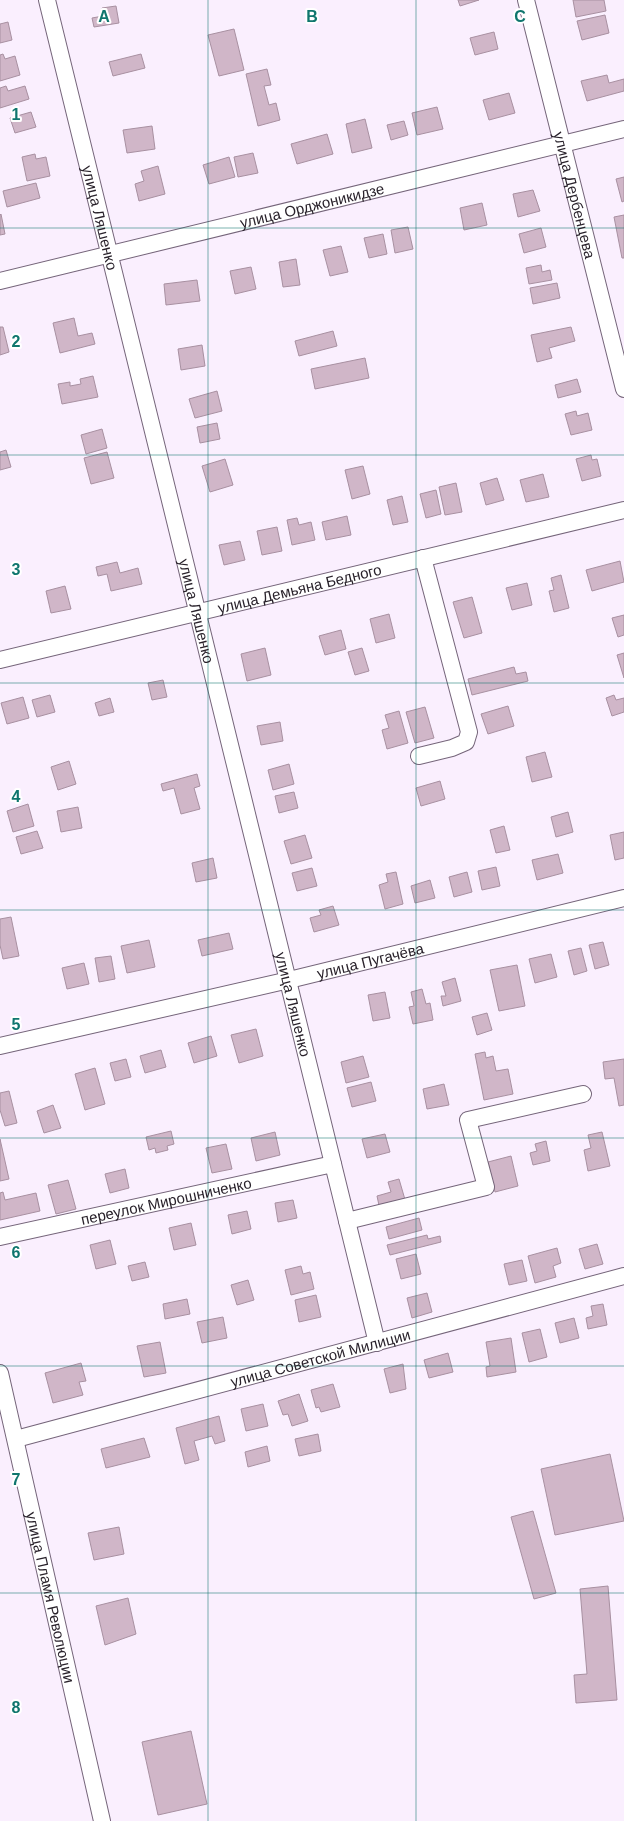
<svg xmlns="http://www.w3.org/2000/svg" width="624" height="1821" viewBox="0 0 624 1821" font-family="Arial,sans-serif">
  <rect width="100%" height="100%" fill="#faeffe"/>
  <path fill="#d0b6c8" stroke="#a890a1" d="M458,0H479L460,6Z
    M573,0H604L606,11L576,17Z
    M116,6L119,23L94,27L92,18L103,16L102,8Z
    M605,15L609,33L582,40L577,21Z
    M8,22L12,40L0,43V24Z
    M234,29L244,70L219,76L208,35Z
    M494,32L498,49L475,55L470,38Z
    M3,54L5,59L15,56L20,75L0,81V55Z
    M141,54L145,68L113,76L109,62Z
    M267,69L271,85L264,86L269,105L276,103L280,120L258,126L246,74Z
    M607,75L609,83L624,79V91L587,101L581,81Z
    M6,86L8,91L25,86L29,99L0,108V88Z
    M509,93L515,113L489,120L483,100Z
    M437,107L443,129L417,135L412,113Z
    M31,112L36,127L15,133L10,118Z
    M365,119L372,148L352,153L346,124Z
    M404,121L408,135L391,140L387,125Z
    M152,126L155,149L127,153L123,130Z
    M327,134L333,154L297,164L291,144Z
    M253,153L258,173L238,177L234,157Z
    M35,154L36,159L46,157L50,176L27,181L22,157Z
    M229,157L235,177L209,184L203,165Z
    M158,166L165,194L139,201L135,184L144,181L141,171Z
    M624,177V201L622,202L616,179Z
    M36,183L40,198L7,207L3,191Z
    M533,190L540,211L518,217L513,194Z
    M482,203L487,225L464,230L460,208Z
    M1,214L5,234L0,235V215Z
    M624,215V258H622L614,217Z
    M408,227L413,249L395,253L391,230Z
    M541,228L546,247L524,253L519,234Z
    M383,234L387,254L369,258L364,238Z
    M341,246L348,272L330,276L323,250Z
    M296,259L300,285L283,287L279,262Z
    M541,265L542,272L550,270L552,280L529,284L526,268Z
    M251,267L256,289L235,294L230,271Z
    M197,280L200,301L166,305L164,284Z
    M557,283L560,298L533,304L530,288Z
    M74,318L78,336L92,333L95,344L60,353L53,323Z
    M0,327H3L9,352L0,355Z
    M571,327L575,341L549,348L552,358L537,362L531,335Z
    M333,331L337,346L299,356L295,341Z
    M202,345L205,366L181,370L178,349Z
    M365,358L369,378L315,389L311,369Z
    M93,376L98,397L62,404L58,384L70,382V386L81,384L80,379Z
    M577,379L581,392L558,398L555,385Z
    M217,391L222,411L195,418L189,399Z
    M576,411L577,416L588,413L592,430L571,435L565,414Z
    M217,423L220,439L200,443L197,427Z
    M102,429L107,448L86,454L81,435Z
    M6,450L11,467L0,470V452Z
    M107,452L114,478L91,484L84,458Z
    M591,455L592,460L597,459L601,476L582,481L576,459Z
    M225,459L233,485L210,492L202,466Z
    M363,466L370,494L352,499L345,470Z
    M543,474L549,497L526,502L520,480Z
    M497,478L504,500L486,505L480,483Z
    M456,483L462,512L445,515L439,487Z
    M436,490L441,514L426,518L420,494Z
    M402,496L408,522L393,525L387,500Z
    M347,516L351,535L326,540L322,522Z
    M297,518L299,525L311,522L315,540L292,545L287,520Z
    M277,527L282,551L262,555L257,531Z
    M240,541L245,560L224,565L219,545Z
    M620,561L624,582L592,591L586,570Z
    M117,562L120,573L138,568L142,584L111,591L107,574L98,576L96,567Z
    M561,575L569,608L554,612L549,591L554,590L551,578Z
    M527,583L532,605L512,610L506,588Z
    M65,586L71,609L51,613L46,591Z
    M472,597L482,633L464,638L453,602Z
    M389,614L395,638L376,643L370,619Z
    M624,615V635L618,637L612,618Z
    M341,630L346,649L325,655L319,636Z
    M265,648L271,675L247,681L241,654Z
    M362,648L369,671L355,675L348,652Z
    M624,653V678L617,655Z
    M514,667L516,674L526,672L528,681L472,695L468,679Z
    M163,680L167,697L152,700L148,683Z
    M50,695L55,712L37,717L32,700Z
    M614,695L616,700L624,698V712L612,716L606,698Z
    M23,697L29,718L7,724L1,703Z
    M110,698L114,712L99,716L95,703Z
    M508,706L514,726L488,734L481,714Z
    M425,707L434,738L415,743L406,712Z
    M399,711L408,743L387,749L382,730L389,728L385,715Z
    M280,722L283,741L261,745L257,726Z
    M545,752L552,777L532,782L526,757Z
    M69,761L76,784L58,790L51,767Z
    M289,764L294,784L273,790L268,770Z
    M197,774L200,786L194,788L200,809L181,814L174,788L163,791L161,784Z
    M440,781L445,799L421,806L416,788Z
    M294,792L298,808L279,813L275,796Z
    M28,804L34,826L13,832L7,811Z
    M78,807L82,828L61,832L57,811Z
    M568,812L573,832L556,837L551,817Z
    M504,826L510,850L496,853L490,830Z
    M37,831L43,848L21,854L16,837Z
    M624,832V858L615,860L610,835Z
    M305,835L312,858L291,864L284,841Z
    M558,854L563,873L537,880L532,860Z
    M213,858L217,878L196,882L192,863Z
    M496,867L500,886L482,890L478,871Z
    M312,868L317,886L297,891L292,873Z
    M396,872L403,904L385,909L379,885L388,882L386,874Z
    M467,872L472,892L454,897L449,877Z
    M430,880L435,898L415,903L411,886Z
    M333,906L339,925L314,932L310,918L321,915L319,910Z
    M11,917L19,956L3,959L0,945V919Z
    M229,933L233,949L202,956L198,940Z
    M149,940L155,967L127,973L121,946Z
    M603,942L609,965L595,969L589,945Z
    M581,948L587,971L574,975L568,951Z
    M551,954L557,977L535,983L529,959Z
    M111,956L115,979L99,982L95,958Z
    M84,963L89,984L67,989L62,968Z
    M517,965L525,1006L499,1011L490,970Z
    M455,978L461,1001L443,1006L441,996H446L442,982Z
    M422,989L426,1004L430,1003L433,1020L413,1024L409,1007L414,1006L411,992Z
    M385,992L390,1018L373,1021L368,995Z
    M487,1013L492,1030L477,1035L472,1017Z
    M256,1029L263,1056L239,1063L231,1035Z
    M211,1036L217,1056L194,1063L188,1043Z
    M161,1050L166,1067L145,1073L140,1056Z
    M485,1052L486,1058L493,1056L496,1071L508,1069L513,1094L484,1100L475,1054Z
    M363,1056L369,1077L346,1083L341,1062Z
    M126,1059L131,1077L115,1081L110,1063Z
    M624,1059V1105L619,1106L614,1078L605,1079L603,1062Z
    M95,1068L105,1104L85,1110L75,1074Z
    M371,1082L376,1101L352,1107L347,1088Z
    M444,1084L449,1105L427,1109L423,1089Z
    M9,1091L17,1123L5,1126L0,1110V1093Z
    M53,1105L61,1128L44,1133L37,1111Z
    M171,1131L174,1144L167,1146L168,1150L156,1153L155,1148L149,1150L146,1137Z
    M275,1132L280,1155L256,1161L251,1138Z
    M602,1132L610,1166L588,1171L584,1150L591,1148L588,1135Z
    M385,1134L390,1152L367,1158L362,1139Z
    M0,1139L9,1179L0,1181Z
    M546,1141L550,1161L533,1165L530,1153L537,1151L535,1144Z
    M226,1144L232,1169L212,1173L206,1148Z
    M511,1156L518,1186L495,1192L488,1162Z
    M125,1169L129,1188L110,1193L105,1174Z
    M399,1179L406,1203L380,1210L377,1196L391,1192L388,1182Z
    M68,1180L76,1209L56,1214L48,1185Z
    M3,1192L5,1200L36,1193L40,1211L0,1220V1193Z
    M293,1200L297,1218L278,1222L275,1203Z
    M247,1211L251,1229L232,1234L228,1215Z
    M419,1218L422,1230L389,1239L386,1227Z
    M191,1223L196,1245L174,1250L169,1228Z
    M427,1235L428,1239L440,1236L441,1242L390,1255L387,1245Z
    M110,1240L116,1264L96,1269L90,1245Z
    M597,1244L603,1264L585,1269L579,1249Z
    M557,1248L561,1263L553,1266L556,1277L535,1283L528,1256Z
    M416,1254L421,1274L401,1279L396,1259Z
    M522,1260L527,1281L509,1285L504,1264Z
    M145,1262L149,1277L132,1281L128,1266Z
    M301,1266L303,1274L310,1272L314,1289L291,1295L285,1270Z
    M248,1280L254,1300L237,1305L231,1285Z
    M427,1293L432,1312L412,1318L407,1298Z
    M316,1295L321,1317L299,1322L295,1300Z
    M187,1299L190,1314L165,1319L163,1304Z
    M603,1304L607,1325L588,1329L586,1318L593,1316L591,1306Z
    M223,1317L227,1338L202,1343L197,1322Z
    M574,1318L579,1338L560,1343L555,1323Z
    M540,1329L547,1357L529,1362L522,1333Z
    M511,1338L516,1372L487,1377L486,1367L490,1366L486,1342Z
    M160,1342L166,1373L144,1377L137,1346Z
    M448,1353L453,1372L429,1378L424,1360Z
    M81,1363L86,1381L79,1382L83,1395L53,1403L45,1373Z
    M403,1364L406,1389L390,1393L384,1369Z
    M333,1384L340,1407L321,1412L319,1407L316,1408L311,1390Z
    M299,1394L308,1421L292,1426L288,1414L283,1415L278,1401Z
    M263,1404L268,1426L246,1431L241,1409Z
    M219,1416L225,1441L215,1444L212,1436L194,1441L199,1460L185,1464L176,1428Z
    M318,1434L321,1451L299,1456L295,1439Z
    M144,1438L150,1457L106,1468L101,1449Z
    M267,1446L270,1461L248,1467L245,1452Z
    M610,1454L624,1521L555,1535L541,1469Z
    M533,1511L556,1593L534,1599L511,1517Z
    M119,1527L124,1554L94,1560L88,1533Z
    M608,1586L617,1700L576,1703L574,1675L587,1674L580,1589Z
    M128,1598L136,1634L105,1645L96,1606Z
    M191,1731L207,1804L158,1815L142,1742Z"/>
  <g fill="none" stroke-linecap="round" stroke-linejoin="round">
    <g stroke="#75657a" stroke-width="18">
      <g id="minor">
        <path id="s1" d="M47,0L377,1343"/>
        <path id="s2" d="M526,0L624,389"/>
        <path id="s3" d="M0,281L624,129"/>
        <path id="s4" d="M0,660L624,510"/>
        <path d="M419,756L452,748L466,742L469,732L423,558"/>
        <path id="s5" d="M0,1046L289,980L624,898"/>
        <path d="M347,1221L486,1187L468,1120L583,1094"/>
        <path id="s6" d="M0,1237L333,1164"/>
        <path id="s7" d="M0,1373L102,1821"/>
        <path id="s8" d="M16,1439L624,1276"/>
      </g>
    </g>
    <use href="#minor" stroke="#fff" stroke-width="16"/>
  </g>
  <path fill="none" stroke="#0f766e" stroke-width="1" stroke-opacity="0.55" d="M208,0V1821M416,0V1821M0,228H624M0,455H624M0,683H624M0,910H624M0,1138H624M0,1366H624M0,1593H624"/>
  <g text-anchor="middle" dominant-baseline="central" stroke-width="4" stroke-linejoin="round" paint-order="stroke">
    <g font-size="15" fill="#29222b" stroke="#fff">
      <text stroke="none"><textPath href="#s2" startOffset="201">улица Дербенцева</textPath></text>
      <text stroke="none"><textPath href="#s3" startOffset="321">улица Орджоникидзе</textPath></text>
      <text stroke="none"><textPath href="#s1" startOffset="224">улица Ляшенко</textPath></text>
      <text stroke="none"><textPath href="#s4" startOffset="308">улица Демьяна Бедного</textPath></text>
      <text stroke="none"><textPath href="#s1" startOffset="629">улица Ляшенко</textPath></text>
      <text stroke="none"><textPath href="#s5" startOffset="380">улица Пугачёва</textPath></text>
      <text stroke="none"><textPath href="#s1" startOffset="1034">улица Ляшенко</textPath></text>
      <text stroke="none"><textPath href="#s6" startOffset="170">переулок Мирошниченко</textPath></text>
      <text stroke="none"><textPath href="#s8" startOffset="315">улица Советской Милиции</textPath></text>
      <text stroke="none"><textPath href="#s7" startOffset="230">улица Пламя Революции</textPath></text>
    </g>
  </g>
  <g font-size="16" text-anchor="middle" font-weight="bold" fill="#0f766e" stroke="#fff" stroke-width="4" stroke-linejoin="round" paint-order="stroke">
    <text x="104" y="22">A</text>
    <text x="312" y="22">B</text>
    <text x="520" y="22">C</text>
    <text x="16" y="120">1</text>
    <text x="16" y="347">2</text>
    <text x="16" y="575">3</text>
    <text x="16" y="802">4</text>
    <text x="16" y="1030">5</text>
    <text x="16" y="1258">6</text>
    <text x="16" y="1485">7</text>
    <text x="16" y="1713">8</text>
  </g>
</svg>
